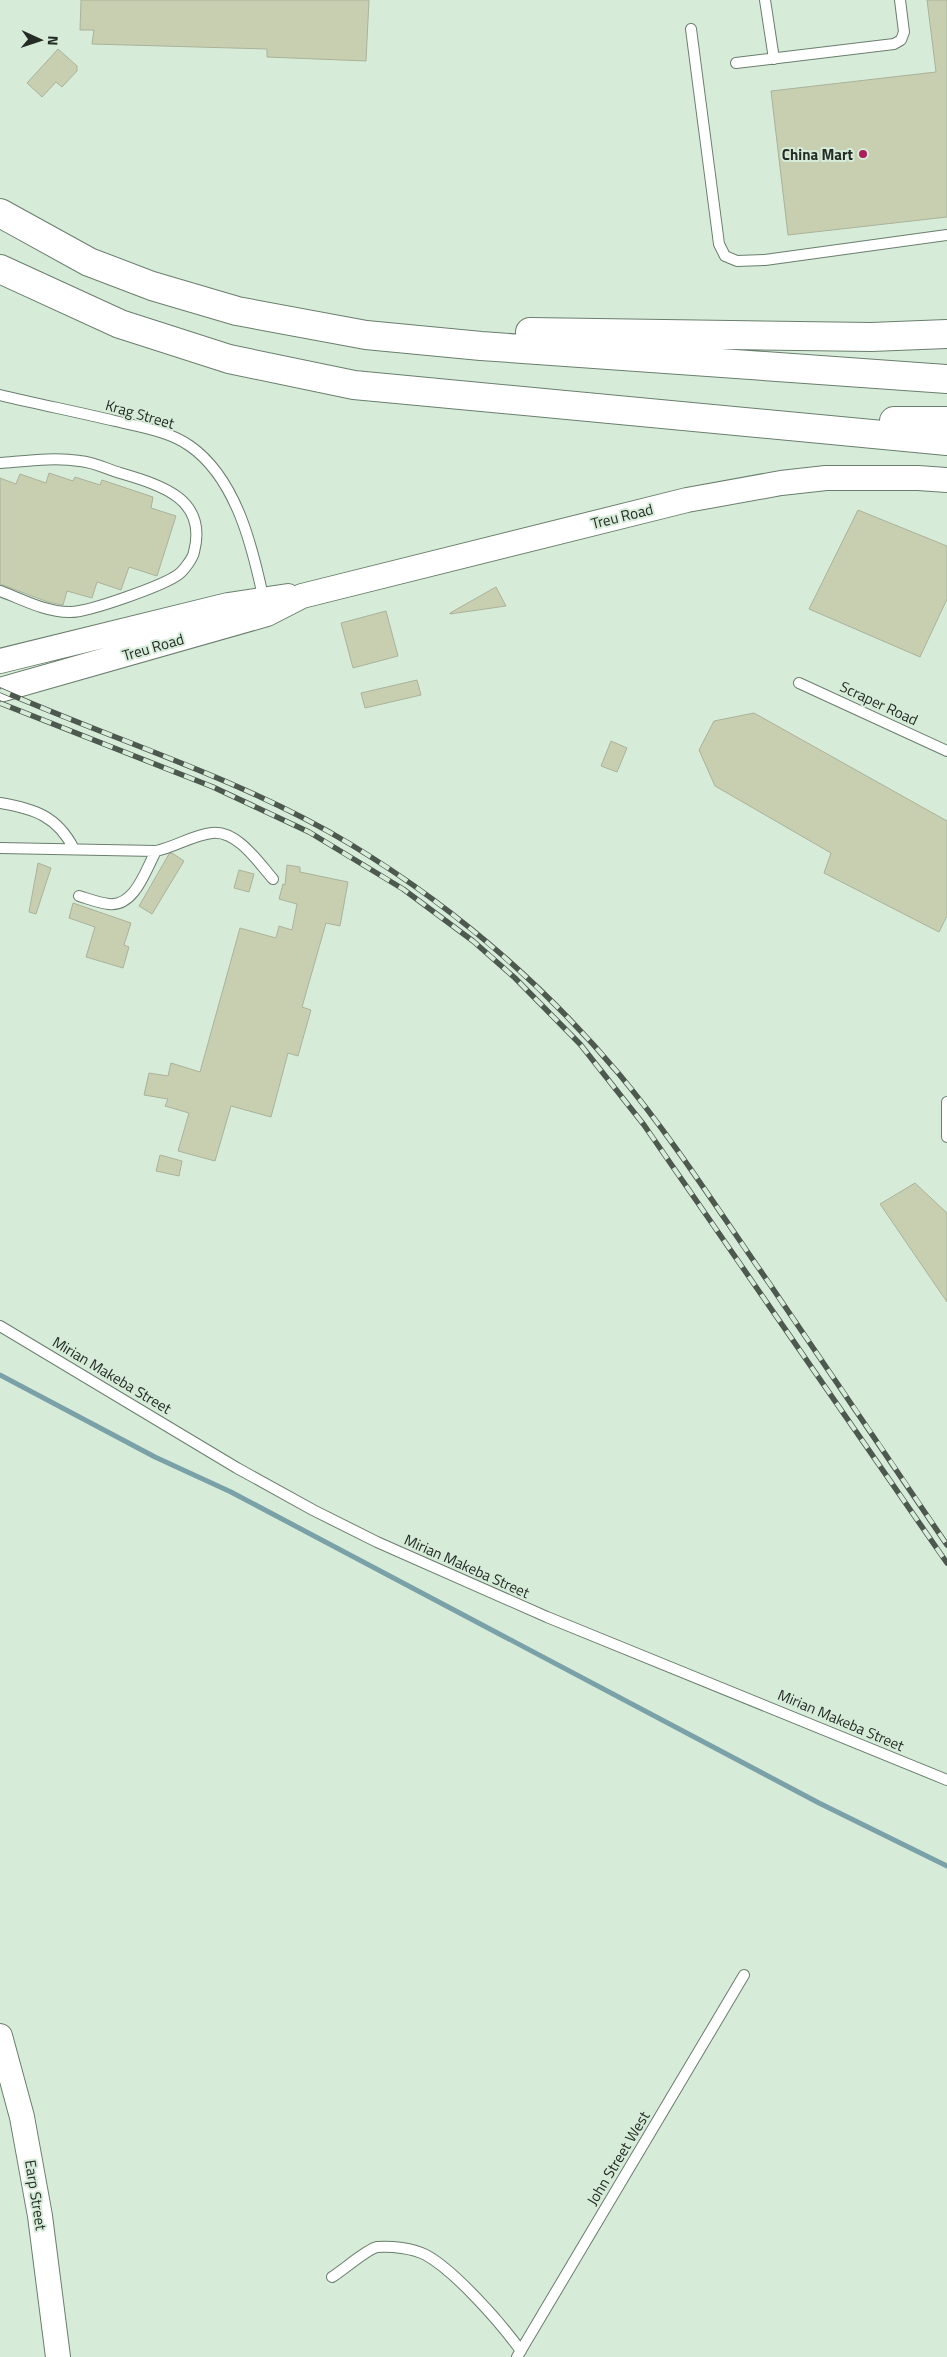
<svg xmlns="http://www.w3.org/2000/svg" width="947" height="2357" viewBox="0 0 947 2357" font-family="'Titillium Web',sans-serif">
  <rect width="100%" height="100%" fill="#d6ecd9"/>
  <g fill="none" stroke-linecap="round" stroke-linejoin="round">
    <path stroke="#7aa1a7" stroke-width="5" d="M0,1375L155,1457L231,1492L819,1803L947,1866"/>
  </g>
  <path fill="#c7cfb0" stroke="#abb29a" d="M81,0H369L366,61L267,57V49L92,44L94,30H80Z
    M927,0H947V217L788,235L771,91L936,72Z
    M58,49L77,66V71L62,87L56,82L42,97L27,83Z
    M49,473L73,481L75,477L100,485L102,480L153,497L151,508L176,516L157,576L129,567L121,590L97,582L92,598L67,591L63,605L48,602L0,584V478L16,484L20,474L46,483Z
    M858,510L947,546V599L920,657L809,609Z
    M496,587L506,606L450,614V613Z
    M386,611L398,656L353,668L341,623Z
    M417,680L421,695L365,708L361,693Z
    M754,713L947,821V916L939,932L824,873L831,853L715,786L699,750L714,721Z
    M611,741L627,748L617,772L601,766Z
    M172,853L184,861L152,914L139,906L169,854Z
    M38,863L51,868L36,914L29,912Z
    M287,865L300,867V872L348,882L340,926L326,923L302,1007L311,1010L298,1056L288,1053L271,1117L231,1106L215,1161L178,1151L189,1113L165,1106L168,1099L144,1095L149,1073L168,1076L171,1063L200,1072L240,928L276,938L279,926L292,930L297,904L279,899L283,884L285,885Z
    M239,870L254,874L249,892L234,888Z
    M73,903L131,923L124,945L129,947L123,968L86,957L95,927L69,918Z
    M160,1155L182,1161L179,1176L156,1171Z
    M915,1183L947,1213V1302L880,1204Z"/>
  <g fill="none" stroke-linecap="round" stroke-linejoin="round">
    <g stroke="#6a7e6d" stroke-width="12">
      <path id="service" d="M765,0L774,59
        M691,29L719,244L725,256L737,261L765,260L947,235
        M736,63L894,44L901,40L904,32L900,0
        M0,395C38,404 77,412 115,421C140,427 169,431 190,446C237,479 253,549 264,601
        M0,463C26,461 54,457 80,461C93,462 107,469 120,473C160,485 208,498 194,552C193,558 184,570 179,574C165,585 87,613 69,612C45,612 22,599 0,591
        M799,683L947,751
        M0,803C35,809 57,816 74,849
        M0,848L156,851C175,847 193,835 212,833C237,830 258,862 273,879
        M79,896C89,899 99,903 109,904C135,907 146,869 156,851
        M947,1102V1137
        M0,1326L237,1468L313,1510L377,1542L547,1617L947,1780
        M332,2277C342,2271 367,2249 377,2247C392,2246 412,2248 426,2255C455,2271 501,2323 521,2351
        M517,2357L744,1975"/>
    </g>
    <g stroke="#6a7e6d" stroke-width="26">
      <path id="tertiary" d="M0,661L228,605L288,596
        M0,690L267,614L302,596L687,500L781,483L826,478H918L947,480
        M0,2036L22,2117L40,2216L58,2357"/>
    </g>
    <g stroke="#6a7e6d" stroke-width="30">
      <path id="motorway" d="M0,213L89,262L152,286L237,311L366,335L481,346L947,379
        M0,269L120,324L229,359L354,385L947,441
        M530,332L871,337L947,334
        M894,421H947"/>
    </g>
    <use href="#service" stroke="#fff" stroke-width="10"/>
    <use href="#tertiary" stroke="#fff" stroke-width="24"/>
    <use href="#motorway" stroke="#fff" stroke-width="28"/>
    <g stroke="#4d584f" stroke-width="5.5">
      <path id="rail" d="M0,690C116,741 240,778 350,844C451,905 543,984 619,1074C674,1140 720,1213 769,1283C828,1370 888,1457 947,1545
        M0,703L213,787L309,832L403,889L473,941L515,978L580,1044L644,1125L947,1563"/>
    </g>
    <use href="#rail" stroke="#d6ecd9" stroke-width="4" stroke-dasharray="11" stroke-linecap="butt"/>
  </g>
  <circle fill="#ab1e5b" stroke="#d6ecd9" stroke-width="2" cx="863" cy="154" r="5"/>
  <g text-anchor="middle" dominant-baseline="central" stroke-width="4" stroke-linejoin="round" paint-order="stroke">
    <g font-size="15" font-weight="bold" fill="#242c25" stroke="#d6ecd9" text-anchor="end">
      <text x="853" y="154">China Mart</text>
    </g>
    <g font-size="15" fill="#242c25" stroke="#d6ecd9">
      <text transform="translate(140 414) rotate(16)">Krag Street</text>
      <text transform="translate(622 516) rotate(-14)">Treu Road</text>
      <text transform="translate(153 647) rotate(-16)">Treu Road</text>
      <text transform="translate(879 703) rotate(25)">Scraper Road</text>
      <text transform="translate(112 1375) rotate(31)">Mirian Makeba Street</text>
      <text transform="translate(467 1566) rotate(24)">Mirian Makeba Street</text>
      <text transform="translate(841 1720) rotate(23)">Mirian Makeba Street</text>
      <text transform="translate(618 2158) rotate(-59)">John Street West</text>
      <text transform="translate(36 2195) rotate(81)">Earp Street</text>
    </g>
  </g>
  <g transform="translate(40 40) rotate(93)" stroke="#d6ecd9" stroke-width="4" paint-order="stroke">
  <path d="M0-4L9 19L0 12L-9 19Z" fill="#242c25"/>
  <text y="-8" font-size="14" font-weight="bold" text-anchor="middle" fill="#242c25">N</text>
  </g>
</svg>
